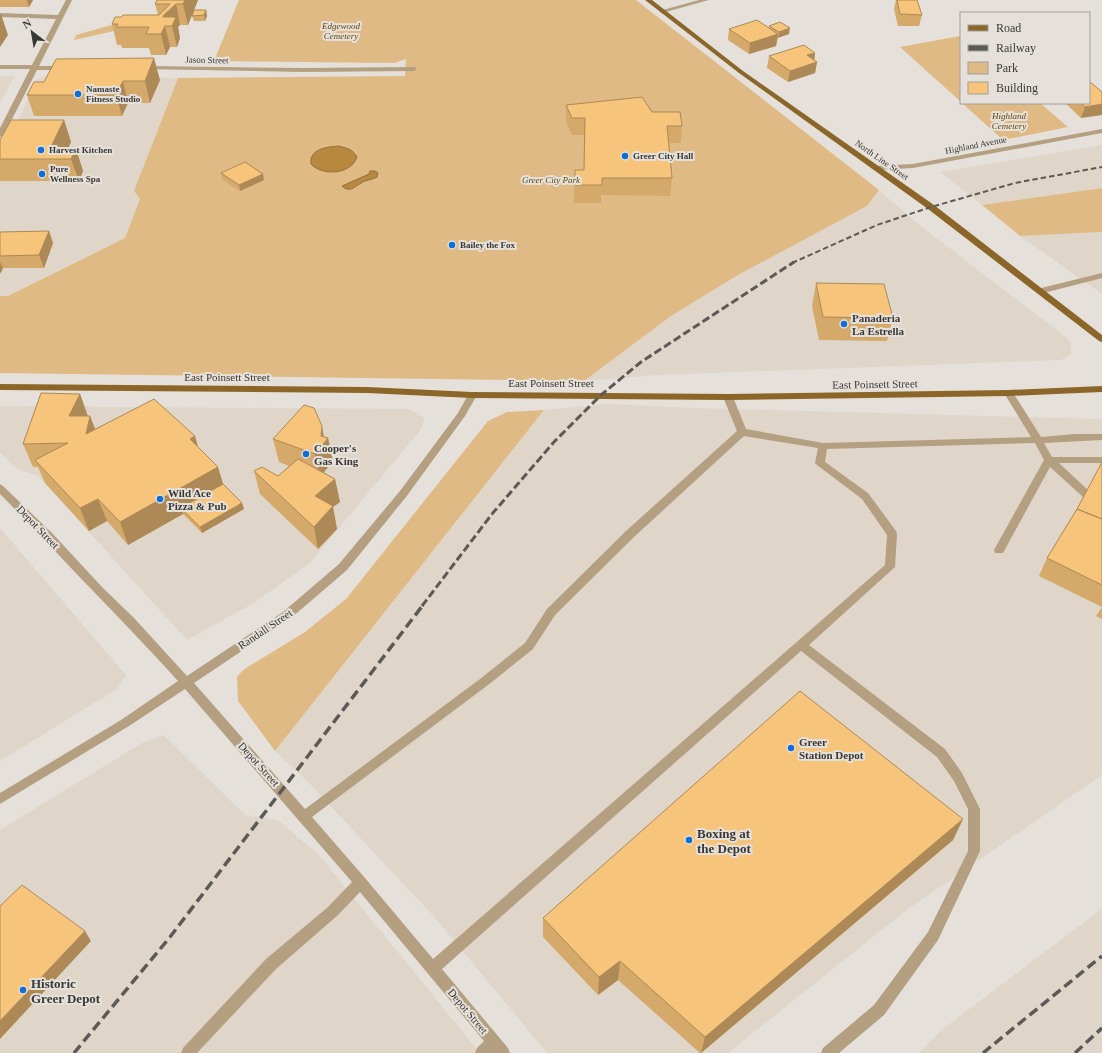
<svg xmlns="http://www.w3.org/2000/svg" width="1102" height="1053" viewBox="0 0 1102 1053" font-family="'Times New Roman',serif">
  <rect width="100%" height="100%" fill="#e5e1da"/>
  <path fill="#dfd6c9" d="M48,75L178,78L134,191L140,199L125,238L8,296H0V162L36,80Z
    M0,76H15L0,102Z
    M1102,145V188L982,205L940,172Z
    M879,190L918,224L1067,338L1071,343V355L1061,360L659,375L584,381L671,316L738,275L867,206Z
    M1102,232V294L1020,236Z
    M609,404L694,408L1102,419V775L908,909L728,1053H547L436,919L307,781L275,751L544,410Z
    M0,406L407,409L418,413L424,419L422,428L310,563L254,603L187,640L38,476L15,468L0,452Z
    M0,528L126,675L117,689L0,761Z
    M164,735L245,815L278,820L319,855L480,1053H0V830L142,743Z
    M1102,909V1053H919L940,1031Z"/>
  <path fill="#dfba85" d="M239,0H636L879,190L867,206L738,275L671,316L584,381L0,373V296H8L125,238L140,199L134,191L178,78L405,76L406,59L394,63L214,61Z
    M129,20L114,31L74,40L76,35Z
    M960,36L961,37V102L900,47Z
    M962,103H1040L1068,127L1003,140Z
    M1102,188V232L1020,236L982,205Z
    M544,410L275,751L238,701L237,677L243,670L305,632L346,599L488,421L507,412Z"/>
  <path fill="#b7883e" stroke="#92703c" d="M338,146C346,148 353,149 357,157C351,175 322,176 311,164C309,149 327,147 338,146Z
    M370,171H375L378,173L377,177C372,180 365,180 361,183C355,187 349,193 342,186L369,174Z"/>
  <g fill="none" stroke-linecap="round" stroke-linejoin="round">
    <path fill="#b49f81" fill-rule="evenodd" d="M66,0H72L39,66H64L67,68L64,70H37L4,135L0,137V128L30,69H0V65H32L56,19L0,17V13L58,15Z
      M699,0H709L662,13L659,11Z
      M144,66L303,68L414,67L417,69L414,71L303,72L142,69V67Z
      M1102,129V133L913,168L876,170L872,168L876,166L913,164Z
      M1102,273V278L1040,294L1036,291L1037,289Z
      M1009,390L1012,391L1041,437L1075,434H1102V440L1044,443L1052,457H1102V463H1059L1089,491L1091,494L1089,497H1083L1050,467L1003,553H995L994,550L1044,460L1035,443L827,449L825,462L868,493L896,531L897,534L895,567L809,645L945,749L962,773L980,809V851L938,940L884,1015L839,1053H821L823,1048L874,1005L928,932L968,851V809L954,781L937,757L801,651L442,969L508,1048L510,1053H475L477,1048L484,1041L360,892L338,915L276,969L197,1053H181L183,1048L266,959L328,907L352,882L185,689L129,726L0,804V793L121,720L178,681C151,651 123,622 95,593C63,560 32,526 0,494V484L3,486L52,533L102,587L134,618L187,676L283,612L339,564L400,491L458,413L469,393H475L477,395L465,416L406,497L347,570L291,618L194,683L305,809L480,679L525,643L547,609L626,531L737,431L723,397L725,395L728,394L733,397L746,429L823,443L1031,437L1004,393ZM744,436L818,448L815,463L817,465L862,499L887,535L885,565L433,959L365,878L312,817L488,685L533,649L555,615L634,537Z"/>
    <path fill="#8c6629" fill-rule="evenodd" d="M645,0H652L743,71L934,205L1102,335V342L1099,341L928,209L739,73Z
      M0,384L367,387L472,392L728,394L1009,390L1102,386V392L1009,396L728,400L472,398L367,393L0,390Z"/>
    <path stroke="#5c5a57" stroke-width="2" stroke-dasharray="5.5 3" stroke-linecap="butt" d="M792,263L877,225L931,207L1015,183L1102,167"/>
    <path stroke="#5c5a57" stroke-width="3" stroke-dasharray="8 3.5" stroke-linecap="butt" d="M422,606L492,514L554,442L601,395L641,362L794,262"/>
    <path stroke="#5c5a57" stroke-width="3.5" stroke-dasharray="10 5" stroke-linecap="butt" d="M74,1053L170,937L423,605
      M983,1053L1102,956
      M1075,1053L1102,1028"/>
  </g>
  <path fill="#d4a96a" d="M0,0H33L29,7H0Z
    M198,0L188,25H180L178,27L180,38L177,47H170L166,55H151L149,48H122L121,45H117L112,24L121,17L158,15L155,4Z
    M896,0H917L922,15L919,26H898L894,9Z
    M206,10L207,16L205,21H194L192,16Z
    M769,26L789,34L778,37L776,46L749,54L728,40L729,29L769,28Z
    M815,53L814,60L817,62L815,73L788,82L767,68L769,56Z
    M160,80L150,103H128L122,116H34L27,95L44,82Z
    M1065,103H1089L1081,118Z
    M566,105L652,112L682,126L681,143H669L672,178L670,196L601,195V203H574L575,170H584V135H572L566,122Z
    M64,120L71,142L68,149H76L83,171L79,181H0V140Z
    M221,173L264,180L240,191L222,179Z
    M49,231L53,243L44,268H3L0,274V232Z
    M816,283L893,318L887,341L819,340L812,306Z
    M80,394L88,416H90L95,429L195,436L198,447L223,484L242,503L244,509L202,533L183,514L128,545L107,521L89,531L45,483L38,467H33L23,444Z
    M324,437L328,438L333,461L323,472L335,479L340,502L333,507L337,529L318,549L260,494L254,471L278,476L289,466L279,462L273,439Z
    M1102,462V619L1096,616L1102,607L1039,576L1047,558L1077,509Z
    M963,819L953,840L701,1053H700L618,980L598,995L543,937V918Z"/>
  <path fill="#ac8956" d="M27,0H33L29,7Z
    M185,0H198L188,25L183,4Z
    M176,4L180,25L178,27L180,38L177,47L172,26H165L170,47L166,55L161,34L163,17L164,15Z
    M206,10L207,16L205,21L204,15Z
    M1,14L8,35L0,47V15Z
    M790,28L789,34L778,38L779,32Z
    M778,34L776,46L749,54L750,43Z
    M815,53L814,63L817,62L815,73L788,82L790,71L807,55Z
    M154,58L160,80L150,103L145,81Z
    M123,81L128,103L122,116L116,95Z
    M1102,104V115L1081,118L1085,107Z
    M64,120L71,142L63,159L50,149Z
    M76,149L83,171L79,181L71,159Z
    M263,174L264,180L240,191L239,185Z
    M49,231L53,243L44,268L39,255Z
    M0,262L3,268L1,273L0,272Z
    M80,394L88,417L69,416Z
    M90,416L99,439L86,434Z
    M322,426L325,443L328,438L333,461L320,477L315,454L321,436Z
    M195,436L201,459L190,439Z
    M218,467L225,490L181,508L183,514L128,545L120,522Z
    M335,479L340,502L333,507L337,529L318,549L314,527L315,496Z
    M98,499L107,521L89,531L80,508Z
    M242,503L244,509L202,533L200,527Z
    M963,819L953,840L701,1053L705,1037Z
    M85,931L91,941L0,1039V1021Z
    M620,961L618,980L598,995L599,977Z"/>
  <path fill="#f6c47b" stroke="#ac8956" d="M157,0H185L183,4H176L164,15L163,17H176L172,26H165L161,34H146L149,27H116L118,24H112L115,17H121L123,15H159L170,4H155Z
    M897,0H917L922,15L900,14Z
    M194,10H206L204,15L192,16Z
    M757,20L778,34L750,43L729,29Z
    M780,22L790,28L779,32L769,26Z
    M804,45L815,53L807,55L817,62L790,71L769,56Z
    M154,58L145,81H123L116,95H27L34,82H44L56,59Z
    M1089,81L1102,92V104L1085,107L1081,103H1089Z
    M642,97L652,112H680L682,126H667L672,178H602V185H575V170H584L585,118H572L566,105Z
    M11,120H64L50,149H76L71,159H0V140Z
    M245,162L263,174L239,185L221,173Z
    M49,231L39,255L0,256V232Z
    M816,283L884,284L893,318L823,317Z
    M41,393L80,394L69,416H90L86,434L154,399L195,436L190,439L218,467L120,522L98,499L80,508L35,460L68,443L23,444Z
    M304,405L314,408L322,426L321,436L328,438L315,454L273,439Z
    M298,459L335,479L315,496L333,506L314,527L254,471L262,467L278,476Z
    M1102,462V519L1077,509Z
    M223,484L242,503L200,527L181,508Z
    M1077,509L1102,519V585L1047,558Z
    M800,691L963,819L705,1037L620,961L599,977L543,918Z
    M22,885L85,931L0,1021V906Z"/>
  <g fill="#106ed7" stroke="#e5e1da" stroke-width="1.5">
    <circle cx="78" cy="94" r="4"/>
    <circle cx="41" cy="150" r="4"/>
    <circle cx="625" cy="156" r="4"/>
    <circle cx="42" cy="174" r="4"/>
    <circle cx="452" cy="245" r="4"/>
    <circle cx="844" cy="324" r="4"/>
    <circle cx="306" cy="454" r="4"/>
    <circle cx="160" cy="499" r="4"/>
    <circle cx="791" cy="748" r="4"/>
    <circle cx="689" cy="840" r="4"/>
    <circle cx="23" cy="990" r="4"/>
  </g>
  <g text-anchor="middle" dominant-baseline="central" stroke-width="4" stroke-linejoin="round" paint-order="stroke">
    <g font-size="9" font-style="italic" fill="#66460c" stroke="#e5e1da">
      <text x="341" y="26">Edgewood<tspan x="341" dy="10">Cemetery</tspan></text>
      <text x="1009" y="116">Highland<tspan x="1009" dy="10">Cemetery</tspan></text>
      <text x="551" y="180">Greer City Park</text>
    </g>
    <g font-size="9" fill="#3a3836" stroke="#e5e1da">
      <text transform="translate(207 60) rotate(1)">Jason Street</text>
      <text transform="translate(976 145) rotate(-11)">Highland Avenue</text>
      <text transform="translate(882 160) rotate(35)">North Line Street</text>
    </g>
    <g font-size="9" font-weight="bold" fill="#3a3836" stroke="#e5e1da" text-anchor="start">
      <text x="86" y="89">Namaste<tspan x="86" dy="10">Fitness Studio</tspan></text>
      <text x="49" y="150">Harvest Kitchen</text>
      <text x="633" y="156">Greer City Hall</text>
      <text x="50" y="169">Pure<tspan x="50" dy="10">Wellness Spa</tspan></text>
      <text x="460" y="245">Bailey the Fox</text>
    </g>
    <g font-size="11" font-weight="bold" fill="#3a3836" stroke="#e5e1da" text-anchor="start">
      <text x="852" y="318">Panaderia<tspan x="852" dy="13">La Estrella</tspan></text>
      <text x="314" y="448">Cooper's<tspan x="314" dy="13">Gas King</tspan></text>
      <text x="168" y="493">Wild Ace<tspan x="168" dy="13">Pizza &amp; Pub</tspan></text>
      <text x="799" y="742">Greer<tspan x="799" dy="13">Station Depot</tspan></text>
    </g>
    <g font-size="11" fill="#3a3836" stroke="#e5e1da">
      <text x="227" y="377">East Poinsett Street</text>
      <text x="551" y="383">East Poinsett Street</text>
      <text transform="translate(875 384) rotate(-1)">East Poinsett Street</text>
      <text transform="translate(38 527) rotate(46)">Depot Street</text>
      <text transform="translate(265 629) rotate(-34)">Randall Street</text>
      <text transform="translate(259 764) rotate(48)">Depot Street</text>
      <text transform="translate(468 1011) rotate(50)">Depot Street</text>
    </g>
    <g font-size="13" font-weight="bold" fill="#3a3836" stroke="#e5e1da" text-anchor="start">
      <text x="697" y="833">Boxing at<tspan x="697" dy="15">the Depot</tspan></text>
      <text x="31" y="983">Historic<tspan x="31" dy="15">Greer Depot</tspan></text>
    </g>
  </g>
  <rect x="960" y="12" width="130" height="92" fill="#e5e1da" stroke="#a19d98"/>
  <rect x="968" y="25" width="20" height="6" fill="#8c6629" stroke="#a19d98"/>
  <text x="996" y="32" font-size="12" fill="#3a3836">Road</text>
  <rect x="968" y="45" width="20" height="6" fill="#5c5a57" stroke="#a19d98"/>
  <text x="996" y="52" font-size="12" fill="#3a3836">Railway</text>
  <rect x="968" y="62" width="20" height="12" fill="#dfba85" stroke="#a19d98"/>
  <text x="996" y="72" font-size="12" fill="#3a3836">Park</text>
  <rect x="968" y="82" width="20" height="12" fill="#f6c47b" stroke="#a19d98"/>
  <text x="996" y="92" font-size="12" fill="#3a3836">Building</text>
  <g transform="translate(32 32) rotate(329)" stroke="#e5e1da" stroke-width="3" paint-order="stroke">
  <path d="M0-3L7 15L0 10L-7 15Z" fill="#3a3836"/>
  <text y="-6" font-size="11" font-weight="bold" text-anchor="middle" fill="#3a3836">N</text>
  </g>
</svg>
